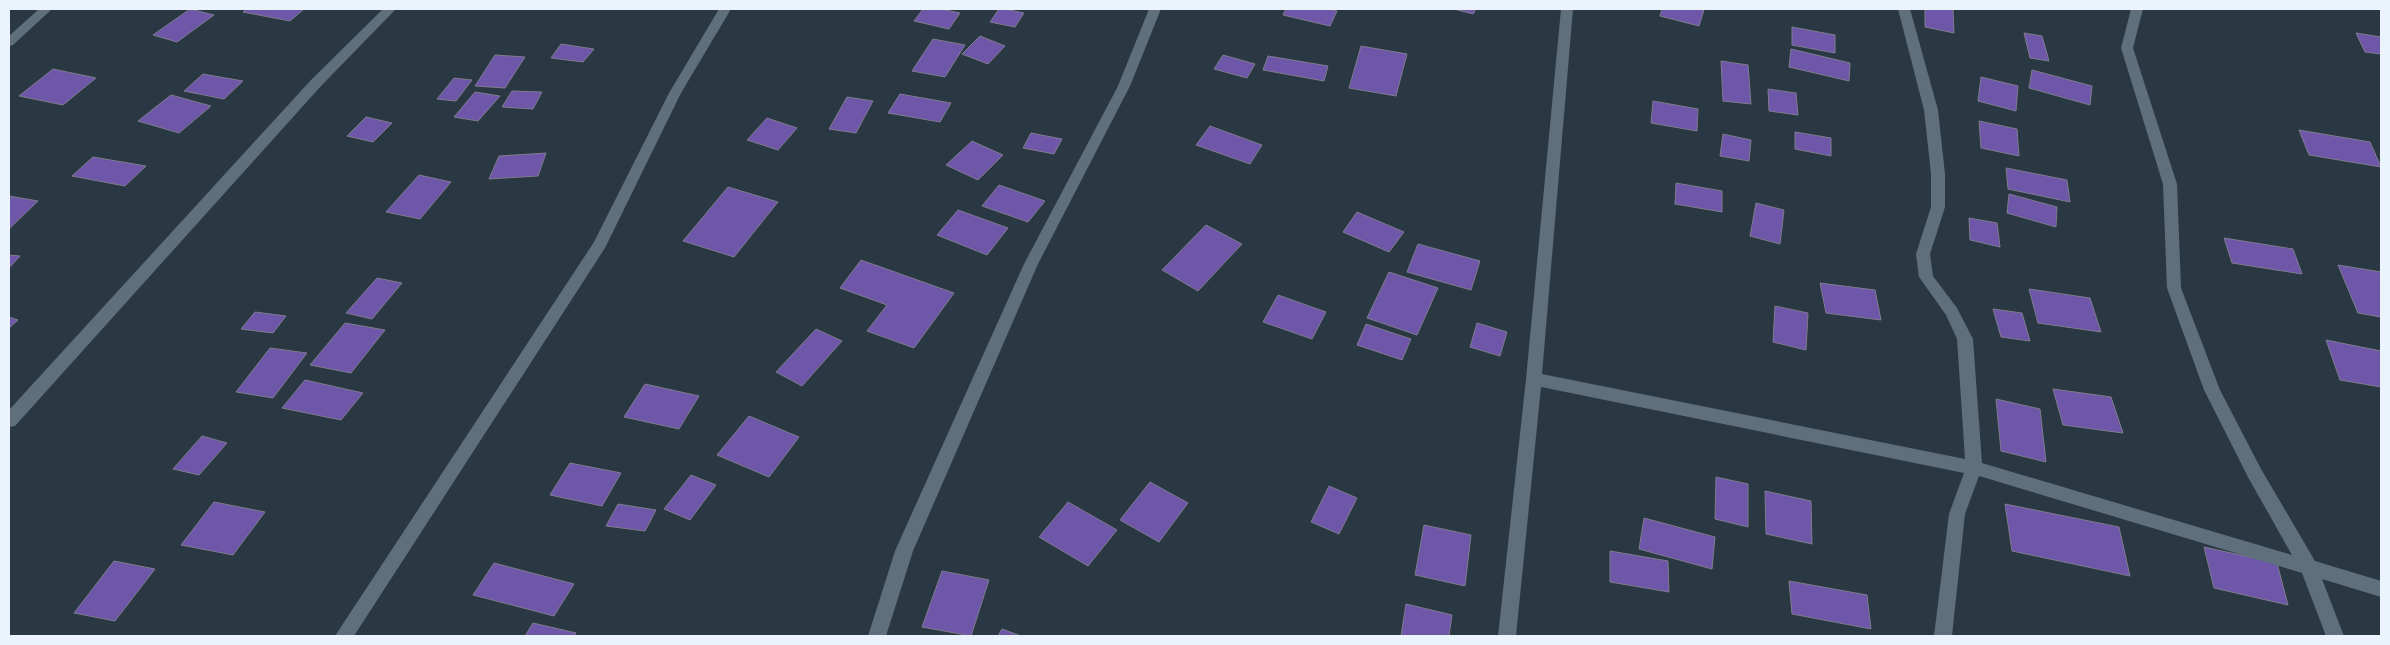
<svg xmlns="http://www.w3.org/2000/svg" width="2390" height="645" viewBox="0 0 2390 645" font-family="'Zilla Slab',serif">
  <rect width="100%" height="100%" fill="#2a3844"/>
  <path fill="#6e56a9" stroke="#7f7c8e" d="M190,9L214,15L177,42L153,35Z
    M247,9H304L290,21L243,12Z
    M923,9H940L960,13L949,29L914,21Z
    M999,9H1004L1024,13L1015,27L990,22Z
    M1286,9H1328L1337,11L1330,26L1283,15Z
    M1454,9H1476L1473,14Z
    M1662,9H1699L1704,10L1699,26L1660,16Z
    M1925,9H1953L1954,33L1925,27Z
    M1792,27L1835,35V53L1792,45Z
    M2024,33L2042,36L2049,61L2030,58Z
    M2356,33L2381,37V54L2365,52Z
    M980,36L1005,46L988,64L962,54Z
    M933,39L965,45L945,77L912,71Z
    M561,44L594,49L583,62L551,58Z
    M1361,46L1407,54L1396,96L1349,88Z
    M1791,49L1850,63L1849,81L1789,67Z
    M495,55L525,57L505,88L475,86Z
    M1223,55L1255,64L1247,78L1214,69Z
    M1268,56L1328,66L1324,81L1263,70Z
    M1721,61L1748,65L1751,104L1723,101Z
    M53,69L96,78L63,105L19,96Z
    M2032,70L2092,86L2090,105L2029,88Z
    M203,74L243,81L224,99L184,91Z
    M1981,77L2018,86L2016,111L1978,101Z
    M454,78L472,80L456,101L437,99Z
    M1768,89L1796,93L1798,115L1769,111Z
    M512,91L542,92L533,109L502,107Z
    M475,92L500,96L478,121L454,117Z
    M900,94L951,103L940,122L888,113Z
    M171,95L211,106L179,133L138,121Z
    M847,97L873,101L856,133L829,129Z
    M1653,101L1698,109L1697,131L1651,123Z
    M366,117L392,123L373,142L347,136Z
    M767,118L797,128L778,150L747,140Z
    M1979,121L2017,129L2019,156L1981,148Z
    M1210,126L1262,145L1250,164L1196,145Z
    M2299,130L2370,142L2381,167L2309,155Z
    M1795,132L1831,138V156L1795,149Z
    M1031,133L1062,139L1054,154L1023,148Z
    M1723,134L1751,140L1749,161L1720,156Z
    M972,141L1003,155L978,180L946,165Z
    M546,153L538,176L489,179L499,156Z
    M93,157L146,166L125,186L72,176Z
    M2006,168L2067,180L2070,202L2008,189Z
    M419,175L451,182L420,219L386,212Z
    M1676,183L1722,191V212L1675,204Z
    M999,185L1045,201L1028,222L982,206Z
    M728,187L778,202L734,257L683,241Z
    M2009,194L2057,207L2056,227L2007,213Z
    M9,196L38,201L9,229Z
    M1756,203L1784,210L1780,244L1750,236Z
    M958,210L1008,228L987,255L937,235Z
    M1357,212L1404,232L1389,252L1343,232Z
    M1969,218L1997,223L2000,247L1970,240Z
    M1206,225L1242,244L1198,291L1162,270Z
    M2224,238L2293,249L2302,274L2232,263Z
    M1418,244L1480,261L1471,290L1407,272Z
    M9,255L20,256L9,268Z
    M861,260L954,293L914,348L867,331L887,305L840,288Z
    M2338,265L2381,272V317L2358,313Z
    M1389,272L1438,288L1417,335L1367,318Z
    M377,278L402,283L372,319L346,313Z
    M1820,283L1875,290L1881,320L1826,313Z
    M2029,289L2090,298L2101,332L2038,323Z
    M1278,295L1326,312L1312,339L1263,322Z
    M1775,306L1808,313L1806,350L1773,342Z
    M1993,309L2022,313L2030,341L2001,337Z
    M255,312L286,316L273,333L241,329Z
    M9,317L18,320L9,328Z
    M345,323L385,330L351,373L310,365Z
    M1477,323L1507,332L1500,356L1470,347Z
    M1366,324L1411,339L1402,360L1357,345Z
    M816,329L842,341L802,386L776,372Z
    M2326,340L2381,351V387L2340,380Z
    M270,348L307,353L273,398L236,392Z
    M305,380L363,393L341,420L282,408Z
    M645,384L699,396L679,429L624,417Z
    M2053,389L2111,397L2123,433L2063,425Z
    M1996,399L2040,409L2046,462L2001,451Z
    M749,416L799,437L769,477L717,455Z
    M202,436L227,443L199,475L173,469Z
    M570,463L621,473L602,506L550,495Z
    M691,475L716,485L690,520L664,509Z
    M1716,477L1748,484V527L1715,519Z
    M1150,482L1188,503L1159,542L1120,520Z
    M1329,486L1357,498L1339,534L1311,522Z
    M1765,491L1811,501L1812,544L1766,534Z
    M214,502L265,512L233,555L181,545Z
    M1068,502L1117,530L1088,566L1039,537Z
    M618,504L656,510L645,531L606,526Z
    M2005,504L2119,527L2130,576L2012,551Z
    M1644,518L1715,537L1712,569L1639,549Z
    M1424,525L1471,535L1465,586L1415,575Z
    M2204,547L2277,563L2288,605L2214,588Z
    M1610,551L1668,561L1669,592L1610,582Z
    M114,561L155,569L115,621L74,613Z
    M494,563L574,584L554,616L473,595Z
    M942,571L989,580L971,636L922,627Z
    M1789,581L1867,595L1871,629L1792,614Z
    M1406,604L1452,615L1449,636H1401Z
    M533,623L576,633L574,636H525Z
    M1002,629L1021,636H998Z"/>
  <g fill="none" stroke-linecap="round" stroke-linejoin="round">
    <path fill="#5f6f7b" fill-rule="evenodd" d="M39,9H52L13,45L9,46V36Z
      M383,9H396L321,86L15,426L9,427V410L311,80Z
      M719,9H731L681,93L605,248L354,636H335L594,242L669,93Z
      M1149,9H1161L1130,86L1038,264L913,551L886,636H868L895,551L1024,264L1118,86Z
      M1561,9H1573L1542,374L1965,459L1957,339L1946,315L1919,277L1916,254L1931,207V174L1924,110L1898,9H1910L1938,110L1945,174V207L1930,254L1933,276L1957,308L1973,339L1982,463L2292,555L2249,479L2204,390L2167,288L2163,184L2121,48L2131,9H2143L2133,48L2177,184L2181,288L2220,390L2261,469L2315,561L2381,581V597L2322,579L2344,636H2326L2302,573L1979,476L1965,514L1952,636H1934L1949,514L1964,473L1541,387L1516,636H1498L1526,379Z"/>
  </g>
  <rect width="2390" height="645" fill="none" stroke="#ebf4fc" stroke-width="20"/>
</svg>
